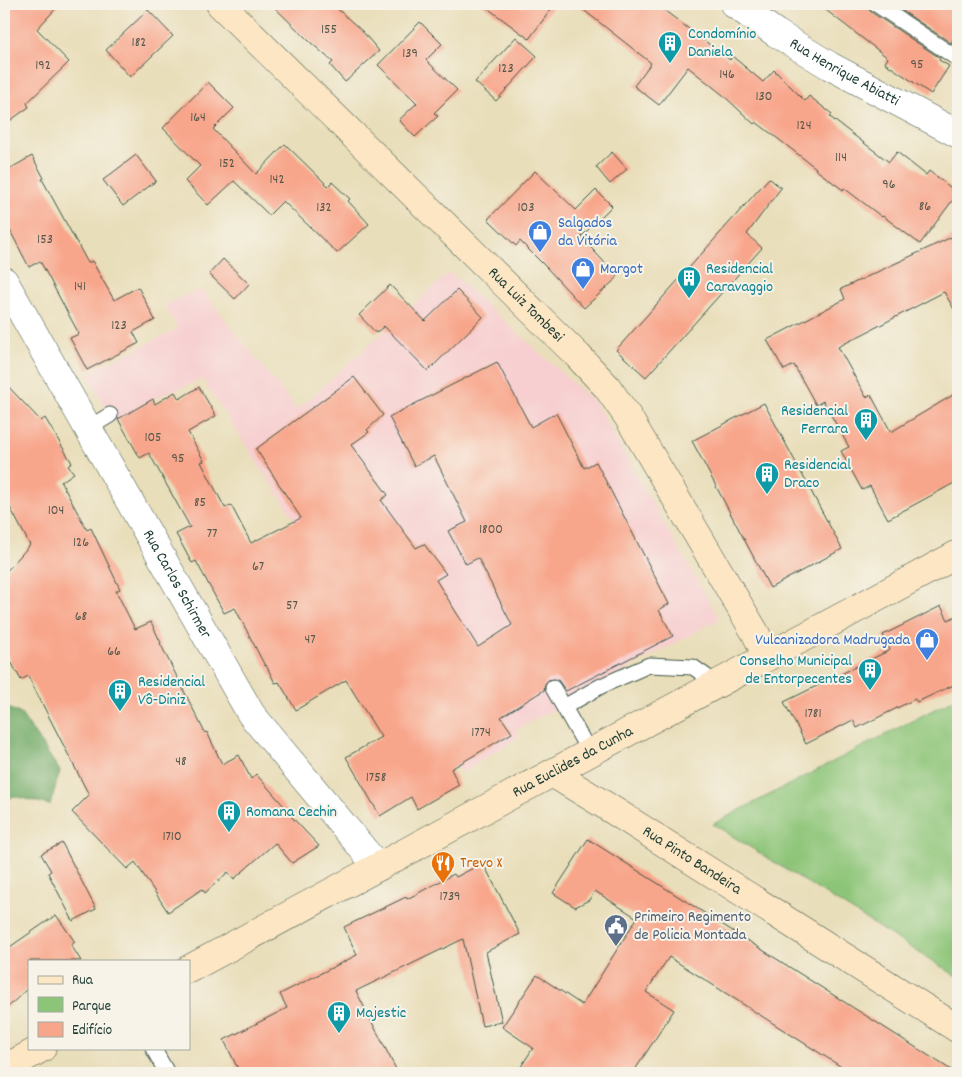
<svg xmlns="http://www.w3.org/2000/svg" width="962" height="1077" viewBox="0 0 962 1077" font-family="Dekko,sans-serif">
  <rect width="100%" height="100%" fill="#f7f3e8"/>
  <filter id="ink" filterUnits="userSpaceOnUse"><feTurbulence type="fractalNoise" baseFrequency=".02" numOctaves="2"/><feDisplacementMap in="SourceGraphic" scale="10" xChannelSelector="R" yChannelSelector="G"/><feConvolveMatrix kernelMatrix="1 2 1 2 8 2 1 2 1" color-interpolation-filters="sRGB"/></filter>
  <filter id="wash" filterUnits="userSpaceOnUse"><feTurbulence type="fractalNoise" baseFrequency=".0096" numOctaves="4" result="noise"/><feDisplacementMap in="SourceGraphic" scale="20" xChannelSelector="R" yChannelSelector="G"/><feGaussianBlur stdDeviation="1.12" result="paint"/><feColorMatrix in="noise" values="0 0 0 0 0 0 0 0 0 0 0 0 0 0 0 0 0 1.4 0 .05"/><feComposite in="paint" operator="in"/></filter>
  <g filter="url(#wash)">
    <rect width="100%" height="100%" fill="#e9deba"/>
    <path fill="#f7cfd0" d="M450,272L595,403L719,619L516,730L519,737L461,773L408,689L323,562L202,379L153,399L113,422L87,373L178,329L164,305L201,289L297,410Z"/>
    <path fill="#8dc578" stroke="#568156" d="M958,697V977L713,824Z"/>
    <path fill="#72aa68" stroke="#48744e" d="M4,706L21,714L60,771L50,805L13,796L4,805Z"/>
    <g id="blocks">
      <path fill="#f8a68b" d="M4,4H60L37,29L69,62L27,103L29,107L4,125Z
        M271,4H332L362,31L379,51L345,82L330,65L333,62L309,41Z
        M482,4H555L529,39Z
        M576,4H656L730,60L732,56L763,82L774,70L805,101L809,96L832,114L830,117L889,162L897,152L926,175L929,171L958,193L920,244L883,216L882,217L844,188L843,190L815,169L816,168L756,122L754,124L723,95L688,67L659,105L634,86L651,63Z
        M818,4H867L868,9L871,12L940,58L939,60L949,66L931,94L885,63L888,58Z
        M892,4H958V32L951,43Z
        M148,10L173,36L130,77L106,50Z
        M420,22L442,44L426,60L457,90L434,113L438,116L415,137L399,120L417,103L378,65Z
        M516,37L537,56L496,101L475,82Z
        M208,82L234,108L213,129L256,174L285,144L328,186L332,182L350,199L348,201L369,224L337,253L283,201L269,215L234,181L208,205L185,181L200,166L163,128Z
        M612,152L627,169L610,184L596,167Z
        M136,155L156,181L123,206L103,180Z
        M32,156L44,178L42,179L88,263L92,261L114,300L138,287L155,320L133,332L139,343L87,370L70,338L79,334L40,261L29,267L4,219V172Z
        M535,171L576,210L596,190L612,206L581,237L618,277L584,308L546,267L520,241L516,246L488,219Z
        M769,178L781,188L747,234L762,248L646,377L616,350Z
        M958,234V316L944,292L838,347L866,397L871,395L891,432L958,392V481L888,519L870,486L862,490L841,451L849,447L823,401L816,405L794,365L784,370L767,340L845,299L841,289Z
        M223,259L249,284L235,299L209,274Z
        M390,285L425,321L457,290L483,317L428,371L384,326L376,333L359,315Z
        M497,362L531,427L556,413L584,468L596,462L669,604L659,610L673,636L566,691L558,680L554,679L548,680L545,684L544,690L501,717L512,733L451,769L459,785L417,809L411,797L380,816L346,757L381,737L346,680L296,710L279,682L275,683L266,665L265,666L235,608L224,613L196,561L192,563L176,534L190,527L149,453L140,458L118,419L153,399L155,404L175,392L179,399L199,387L216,416L188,432L204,461L201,462L225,508L231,505L251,543L301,518L256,449L354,377L383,415L367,430L369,432L351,445L388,495L381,500L416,548L424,544L446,574L436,580L478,647L512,625L478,558L466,564L448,531L467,522L434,456L414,466L389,417Z
        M4,382L41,421L45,418L72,463L68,466L74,473L61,482L87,530L91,528L120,589L116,591L135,629L151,622L161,643H160L205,733L207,732L222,764L239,755L251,779L256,774L290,813L289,814L319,846L292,863L275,843L234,879L228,872L205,893L202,889L168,912L135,862L127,869L72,812L89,795L28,676L21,680L4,649V574L30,545L4,496Z
        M764,403L842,549L770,588L692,441Z
        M941,606L948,620L958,615V683L917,702L915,699L857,728L853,720L806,744L784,702L890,650L883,635Z
        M588,839L956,1073H851L669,957L646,992L674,1010L633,1073H517L533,1048L502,1027L537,975L582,1005L637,918L595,891L589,900L575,907L553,893Z
        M62,843L96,909L73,921L48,873L51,871L41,854Z
        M483,863L520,934L486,952L502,1022L482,1026L463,939L356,991L398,1073H240L224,1040L287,1008L280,994L357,955L344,927L406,897L407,899L454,874L456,877Z
        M56,915L75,942L71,945L81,961H29V987L4,1011V951Z"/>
    </g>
  </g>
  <g filter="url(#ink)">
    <use href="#blocks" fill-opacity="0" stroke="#3d5548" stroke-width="1"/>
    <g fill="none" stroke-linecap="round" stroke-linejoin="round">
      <g stroke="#3d5548" stroke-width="17">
        <path id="lane" d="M876,4L958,59
          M87,429L110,415
          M553,688L590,753
          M564,707L601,686L649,665L693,667L717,684
          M153,1048L167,1073"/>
      </g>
      <g stroke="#3d5548" stroke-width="29">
        <g id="street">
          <path id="s1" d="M734,4L776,33L830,66L958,134"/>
          <path id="s2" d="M4,281L251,714L378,867"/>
        </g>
      </g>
      <g stroke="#3d5548" stroke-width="29">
        <g id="secondary">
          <path id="s3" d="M220,4L578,356L607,387L628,417L756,634L767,657"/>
          <path id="s4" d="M552,773L603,804L958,1029"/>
          <path id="s5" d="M189,969L958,554"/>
          <path d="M4,1069L42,1048"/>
        </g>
      </g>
      <use href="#lane" stroke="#fff" stroke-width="15"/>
      <use href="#street" stroke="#fff" stroke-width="28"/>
      <use href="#secondary" stroke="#fce6c4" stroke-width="28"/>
    </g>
  </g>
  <defs>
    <g id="building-pin" transform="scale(1.25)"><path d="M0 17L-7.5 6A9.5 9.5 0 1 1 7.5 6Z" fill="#0f9aa8" stroke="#f7f3e8"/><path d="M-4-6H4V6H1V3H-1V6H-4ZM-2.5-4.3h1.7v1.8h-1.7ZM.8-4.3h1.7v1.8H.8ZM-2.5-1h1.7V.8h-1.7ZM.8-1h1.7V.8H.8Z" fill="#fff"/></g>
    <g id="shop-pin" transform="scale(1.25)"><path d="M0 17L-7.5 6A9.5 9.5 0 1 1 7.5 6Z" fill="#3f7fe0" stroke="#f7f3e8"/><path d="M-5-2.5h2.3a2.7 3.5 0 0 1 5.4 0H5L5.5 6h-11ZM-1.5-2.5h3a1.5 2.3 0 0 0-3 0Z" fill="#fff"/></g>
    <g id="restaurant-pin" transform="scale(1.25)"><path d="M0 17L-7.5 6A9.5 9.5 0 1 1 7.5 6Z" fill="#e8710a" stroke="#f7f3e8"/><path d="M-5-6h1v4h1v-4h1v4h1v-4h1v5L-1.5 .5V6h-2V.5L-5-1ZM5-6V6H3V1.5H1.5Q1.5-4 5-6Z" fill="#fff"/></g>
    <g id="civic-pin" transform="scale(1.25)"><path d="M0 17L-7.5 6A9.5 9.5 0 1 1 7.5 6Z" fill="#5c6f8a" stroke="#f7f3e8"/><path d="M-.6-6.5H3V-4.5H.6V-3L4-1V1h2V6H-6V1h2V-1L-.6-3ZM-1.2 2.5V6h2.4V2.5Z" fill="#fff"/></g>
  </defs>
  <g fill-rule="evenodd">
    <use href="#building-pin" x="670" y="43"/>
    <use href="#shop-pin" x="540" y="232"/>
    <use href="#shop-pin" x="583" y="269"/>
    <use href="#building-pin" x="689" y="278"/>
    <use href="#building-pin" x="866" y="420"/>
    <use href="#building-pin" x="767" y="474"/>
    <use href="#shop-pin" x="927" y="640"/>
    <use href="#building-pin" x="870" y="670"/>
    <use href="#building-pin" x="120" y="691"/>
    <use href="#building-pin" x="229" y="812"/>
    <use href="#restaurant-pin" x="443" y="863"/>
    <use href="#civic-pin" x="616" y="926"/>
    <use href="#building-pin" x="339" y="1013"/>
  </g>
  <g text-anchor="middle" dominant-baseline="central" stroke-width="4" stroke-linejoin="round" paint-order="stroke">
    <g font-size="14" fill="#55574a">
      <text x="329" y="30">155</text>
      <text x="139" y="43">182</text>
      <text x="410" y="54">139</text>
      <text x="917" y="65">95</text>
      <text x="43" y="66">192</text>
      <text x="506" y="69">123</text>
      <text x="727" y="75">146</text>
      <text x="764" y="97">130</text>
      <text x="198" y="118">164</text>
      <text x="804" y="126">124</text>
      <text x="841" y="158">114</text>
      <text x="227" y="164">152</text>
      <text x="277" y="180">142</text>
      <text x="889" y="185">96</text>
      <text x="925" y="207">86</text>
      <text x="324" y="208">132</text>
      <text x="526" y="208">103</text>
      <text x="45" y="240">153</text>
      <text x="80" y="287">141</text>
      <text x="119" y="326">123</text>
      <text x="153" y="438">105</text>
      <text x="178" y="459">95</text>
      <text x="200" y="503">85</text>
      <text x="56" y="511">104</text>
      <text x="491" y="530">1800</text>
      <text x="212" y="534">77</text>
      <text x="81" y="543">126</text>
      <text x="258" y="567">67</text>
      <text x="292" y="606">57</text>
      <text x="81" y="617">68</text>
      <text x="310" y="640">47</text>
      <text x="114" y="652">66</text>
      <text x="813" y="714">1781</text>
      <text x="481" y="733">1774</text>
      <text x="181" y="762">48</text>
      <text x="376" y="778">1758</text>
      <text x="172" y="837">1710</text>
      <text x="450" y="897">1739</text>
    </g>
    <g font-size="16" fill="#0d838f" stroke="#f7f3e8" text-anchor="start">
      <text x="688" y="34">Condomínio<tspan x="688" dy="18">Daniela</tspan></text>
      <text x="706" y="269">Residencial<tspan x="706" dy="18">Caravaggio</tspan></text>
      <text x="848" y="411" text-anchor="end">Residencial<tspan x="848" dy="18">Ferrara</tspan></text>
      <text x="784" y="465">Residencial<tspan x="784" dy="18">Draco</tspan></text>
      <text x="852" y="661" text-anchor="end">Conselho Municipal<tspan x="852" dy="18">de Entorpecentes</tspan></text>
      <text x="138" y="682">Residencial<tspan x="138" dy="18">Vô-Diniz</tspan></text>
      <text x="246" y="812">Romana Cechin</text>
      <text x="356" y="1013">Majestic</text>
    </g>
    <g font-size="16" fill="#1f3d34" stroke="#f7f3e8">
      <text stroke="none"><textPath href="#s1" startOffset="130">Rua Henrique Abiatti</textPath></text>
      <text stroke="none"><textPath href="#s3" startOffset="429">Rua Luiz Tombesi</textPath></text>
      <text stroke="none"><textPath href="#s2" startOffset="349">Rua Carlos Schirmer</textPath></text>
      <text stroke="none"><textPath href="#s5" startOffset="436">Rua Euclides da Cunha</textPath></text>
      <text stroke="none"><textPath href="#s4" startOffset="165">Rua Pinto Bandeira</textPath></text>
    </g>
    <g font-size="16" fill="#366cbe" stroke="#f7f3e8" text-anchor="start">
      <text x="558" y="223">Salgados<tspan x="558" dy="18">da Vitória</tspan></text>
      <text x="600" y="269">Margot</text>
      <text x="910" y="640" text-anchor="end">Vulcanizadora Madrugada</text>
    </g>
    <g font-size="16" fill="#c56008" stroke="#f7f3e8" text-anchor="start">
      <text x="460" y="863">Trevo X</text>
    </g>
    <g font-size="16" fill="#4e5e75" stroke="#f7f3e8" text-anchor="start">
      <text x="634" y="917">Primeiro Regimento<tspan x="634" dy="18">de Policia Montada</tspan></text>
    </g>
  </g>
  <rect width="962" height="1077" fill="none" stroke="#f7f3e8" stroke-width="20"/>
  <rect x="28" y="960" width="162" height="90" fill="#f7f3e8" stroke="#a1aaa0"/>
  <rect x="38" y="976" width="25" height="8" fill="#fce6c4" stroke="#a1aaa0"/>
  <text x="72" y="984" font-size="15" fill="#1f3d34">Rua</text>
  <rect x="38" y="997" width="25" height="15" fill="#8dc578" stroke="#a1aaa0"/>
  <text x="72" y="1010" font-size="15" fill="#1f3d34">Parque</text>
  <rect x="38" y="1022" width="25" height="15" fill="#f8a68b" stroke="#a1aaa0"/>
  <text x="72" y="1034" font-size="15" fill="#1f3d34">Edifício</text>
</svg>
